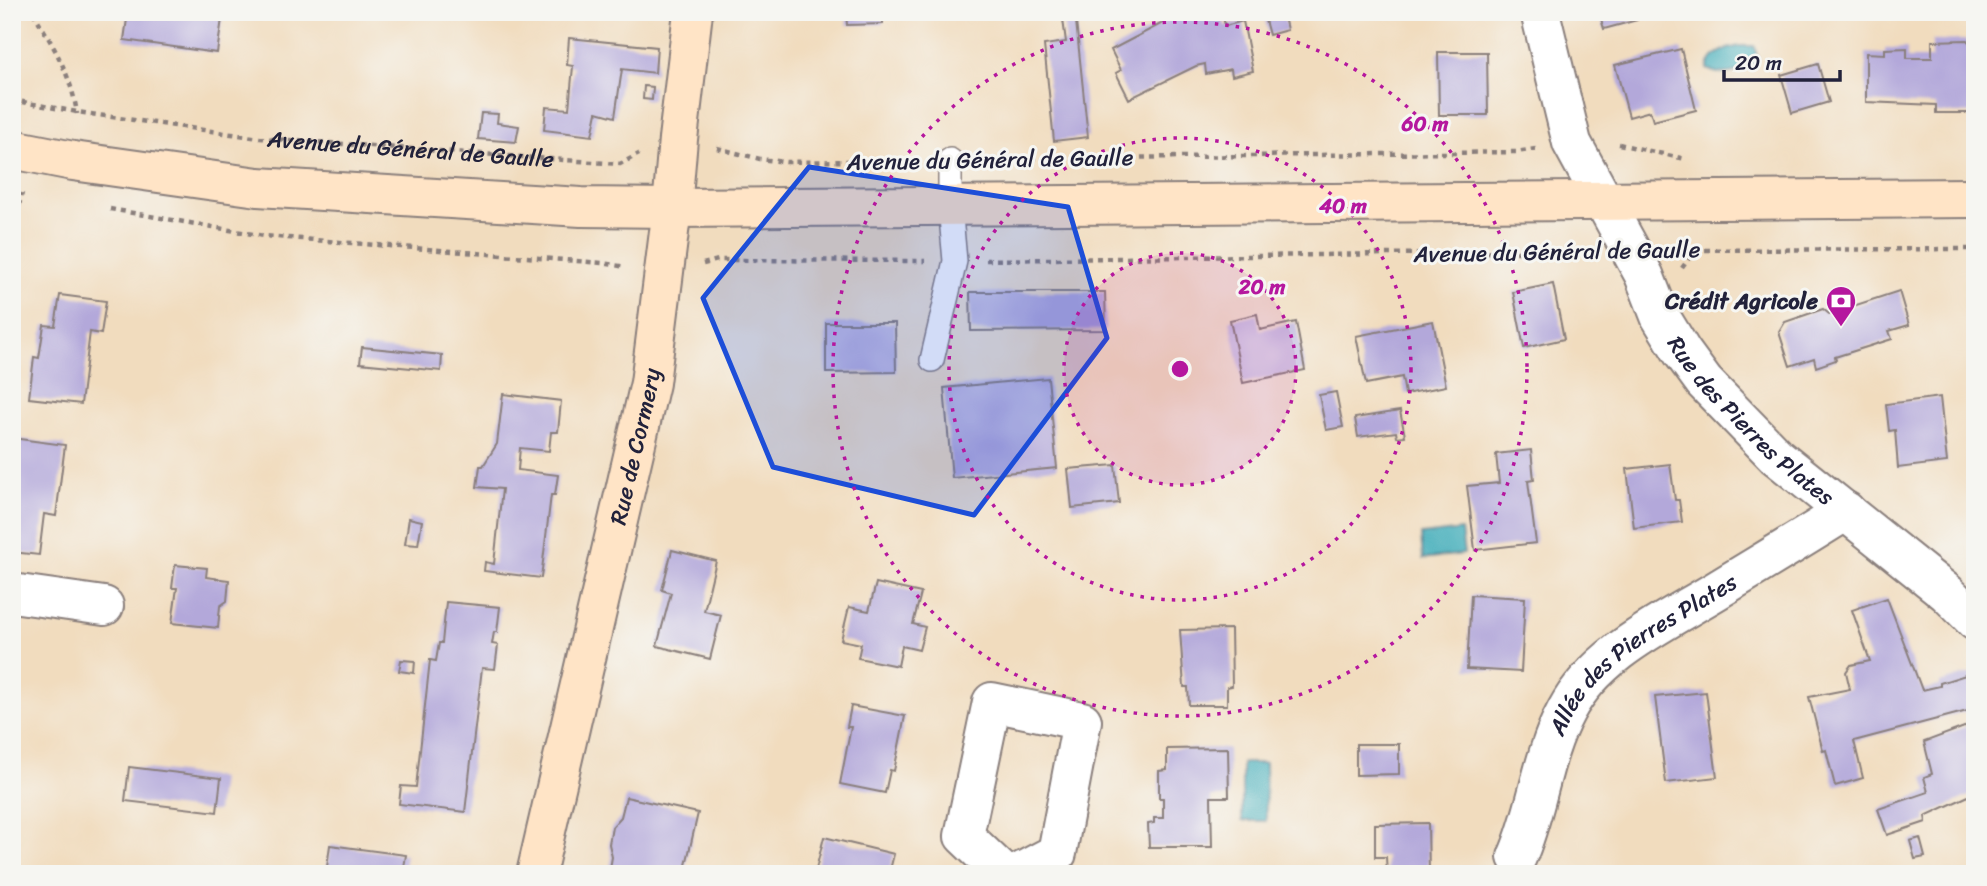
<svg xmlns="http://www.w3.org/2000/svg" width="1987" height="886" viewBox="0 0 1987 886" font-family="Sriracha,sans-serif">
  <rect width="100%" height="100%" fill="#f6f6f2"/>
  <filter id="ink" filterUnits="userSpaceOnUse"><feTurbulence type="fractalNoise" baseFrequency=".0143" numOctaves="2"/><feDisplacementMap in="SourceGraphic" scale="14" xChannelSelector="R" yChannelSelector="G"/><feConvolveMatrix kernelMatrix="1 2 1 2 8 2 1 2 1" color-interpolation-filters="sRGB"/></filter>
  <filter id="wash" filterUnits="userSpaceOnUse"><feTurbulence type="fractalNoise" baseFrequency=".00686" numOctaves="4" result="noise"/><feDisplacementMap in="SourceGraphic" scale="28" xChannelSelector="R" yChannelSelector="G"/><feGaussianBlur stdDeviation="1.57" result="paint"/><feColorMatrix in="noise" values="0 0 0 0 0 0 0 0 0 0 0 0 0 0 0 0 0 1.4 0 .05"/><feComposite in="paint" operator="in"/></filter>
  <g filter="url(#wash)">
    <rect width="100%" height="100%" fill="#f1dcbe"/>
    <path fill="#3aaab8" stroke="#2e667a" stroke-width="2" d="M1740,46H1754L1758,60C1744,72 1722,78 1707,69C1710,54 1724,49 1740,46Z
      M1461,530L1464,554L1423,559L1421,535Z
      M1242,763H1265L1266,821H1242Z"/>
    <g id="blocks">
      <path fill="#b3a8da" d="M128,12H223L217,53L124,40Z
        M846,12H883V24L847,25Z
        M1062,12H1075L1088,137L1054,141L1044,45L1066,42Z
        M1191,12H1222L1225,26L1243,21L1253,71L1232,76L1231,69L1206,74L1205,64L1196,66L1129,99L1116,73L1121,70L1111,50L1178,15Z
        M1283,12L1287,30L1269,35L1263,13Z
        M1599,12H1635L1637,20L1604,29Z
        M569,38L657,47L655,73L622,69L615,117L597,112L592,136L544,130L546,107L569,109L573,66L567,65Z
        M1967,40L1971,45L1973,58L1974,113H1936V105L1866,102V53L1885,54V49L1907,48V58H1932V41Z
        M1681,49L1696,110L1653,121L1650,111L1629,117L1615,65Z
        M1438,52H1487L1488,115H1439Z
        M1818,64L1829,102L1792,113L1781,75Z
        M644,86L653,87L652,100L643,99Z
        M481,113L498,114L497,123L519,126L516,142L478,139Z
        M1553,284L1564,339L1524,348L1513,292Z
        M1899,291L1909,325L1889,331L1892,339L1835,357L1836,360L1816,367L1814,358L1790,366L1779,332L1785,322L1823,309L1829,314Z
        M970,292H1105L1106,330L971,331Z
        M60,295L106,301L101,334L90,332L81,404L29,398L34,357L39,358L44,325L55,326Z
        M1257,314L1260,330L1296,322L1305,370L1243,383L1230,320Z
        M1433,321L1446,386L1405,394L1402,377L1366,384L1356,336Z
        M826,323H895L896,372L826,373Z
        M362,347L442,355L441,371L360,363Z
        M1048,378L1057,468L952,478L944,388Z
        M1336,392L1343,427L1326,430L1319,395Z
        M503,394L561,401L558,432H551L549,451L520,448L518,470L558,475L555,495H551L541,578L484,571L485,562L494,564L502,489L477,487L480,466H483L497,444Z
        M1940,397L1947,462L1898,468L1895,430L1889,431L1886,404Z
        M1400,411L1405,436L1397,437L1396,432L1358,437L1355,418Z
        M12,438L65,445L56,516L44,514L39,555L12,552Z
        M1531,450L1534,480L1528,481L1536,543L1475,550L1467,486L1499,483L1496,454Z
        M1670,464L1675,500H1679L1682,522L1634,528L1627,469Z
        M1115,465L1119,503L1072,508L1068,469Z
        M409,518L422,521L418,545L405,544Z
        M672,550L716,561L704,611L721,615L710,659L657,646L671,593L662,590Z
        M175,565L207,568L206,577L229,580L227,601L220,606L218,628L172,623L177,588H172Z
        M876,583L921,593L913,624L925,627L919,650L902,646L898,666L858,658L861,644L841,640L849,607L869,611Z
        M1471,595L1525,598L1521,672L1467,669Z
        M1887,598L1922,690L1940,686V683L1975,672V709L1854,741L1863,778L1835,786L1826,750L1823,751L1809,697L1850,689L1846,672L1851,665L1870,661L1852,610Z
        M446,602L500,607L497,632H494L492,644L498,645L495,669L482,668L465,812L399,804L401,786L416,787L430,660L436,661L439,643H442Z
        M1231,629L1232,686L1227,687V705H1189L1188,687H1184L1180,630Z
        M401,660L415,661L414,673L399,671Z
        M1706,692L1717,777L1666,783L1655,697Z
        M851,706L905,716L894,771L890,770L885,793L840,784L851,727H847Z
        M1975,723V793L1925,816L1926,822L1887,835L1878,809L1928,792L1924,777L1932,774L1924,742Z
        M1356,744H1399V774L1356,775Z
        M1228,748L1229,797H1211L1212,847H1149L1148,824L1154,823V818H1163V798H1159V771L1167,770V749Z
        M129,767L221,778L217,812L125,801Z
        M626,797L698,813L684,874H609L612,857L609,844L612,827L621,817Z
        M1428,823L1429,874H1387L1386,857H1375V824Z
        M824,837L894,854L889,874H830L816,869Z
        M1920,838L1925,857L1915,859L1910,841Z
        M330,845L406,855L403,874H326Z"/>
    </g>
  </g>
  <g filter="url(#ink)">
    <use href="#blocks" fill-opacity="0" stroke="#8a7f7c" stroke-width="2"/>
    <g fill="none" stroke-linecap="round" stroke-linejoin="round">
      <g stroke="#8a7f7c" stroke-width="26">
        <path id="lane" d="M932,360L955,261L950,206V160"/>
      </g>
      <g stroke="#8a7f7c" stroke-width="42">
        <g id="street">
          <path id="s2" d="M1540,12L1572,143L1644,275L1660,316L1682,352L1704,382L1776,456L1947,593L1975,621"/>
          <path d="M12,593L104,606"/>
          <path id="s3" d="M1517,857C1538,810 1541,757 1566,711C1596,654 1661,624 1714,592C1758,565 1802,539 1846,511"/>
          <path d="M1004,874L964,836L992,702L1082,721L1057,853L1017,874"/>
        </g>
      </g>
      <g stroke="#8a7f7c" stroke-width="42">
        <g id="secondary">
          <path d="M12,149L73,161L258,187L581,207L672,208L1975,198"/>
          <path id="s4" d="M536,874L650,383L672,208L678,139L693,12"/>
        </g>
      </g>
      <g stroke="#8a7f7c" stroke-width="4.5" stroke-dasharray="5 5" stroke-linecap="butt">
        <path d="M33,12C53,45 72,76 77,114"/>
        <path id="s1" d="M12,100L77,112L260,138L620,164L639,154"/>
        <path d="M1619,144L1685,159"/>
        <path d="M717,148L760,159L786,162L920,160"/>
        <path d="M981,160L1516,152L1536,149"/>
        <path d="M110,209L264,236L602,263L626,267"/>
        <path d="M12,235L22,193"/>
        <path d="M1675,250L1975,249"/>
        <path d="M986,260L1586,251"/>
        <path d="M703,264L718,260L925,261"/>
        <path d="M1682,268L1695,250"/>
      </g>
      <use href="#lane" stroke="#fff" stroke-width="23"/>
      <use href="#street" stroke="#fff" stroke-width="38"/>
      <use href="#secondary" stroke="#ffe4c6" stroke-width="38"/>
    </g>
  </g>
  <path fill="#1d4ed8" fill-opacity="0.2" stroke="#1d4ed8" stroke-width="5" stroke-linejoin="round" d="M809,167L1068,207L1107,338L974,515L773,467L703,298Z"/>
  <circle cx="1180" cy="369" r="116" fill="#b5179e" fill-opacity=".12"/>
  <g fill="none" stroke="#b5179e" stroke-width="3.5" stroke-dasharray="3.5 7">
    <circle cx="1180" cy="369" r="116"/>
    <circle cx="1180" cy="369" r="231"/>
    <circle cx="1180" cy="369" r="347"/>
  </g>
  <defs>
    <g id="bank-pin" transform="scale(1.575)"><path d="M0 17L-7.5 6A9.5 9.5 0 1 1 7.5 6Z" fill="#b5179e" stroke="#f6f6f2"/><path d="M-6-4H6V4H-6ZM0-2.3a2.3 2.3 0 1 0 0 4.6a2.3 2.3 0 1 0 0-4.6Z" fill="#fff"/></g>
  </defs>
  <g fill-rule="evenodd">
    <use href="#bank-pin" x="1841" y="301"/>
  </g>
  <g text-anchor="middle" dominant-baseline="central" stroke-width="6" stroke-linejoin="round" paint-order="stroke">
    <g font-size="23" fill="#22223b" stroke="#f6f6f2">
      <text stroke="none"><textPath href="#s1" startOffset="402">Avenue du Général de Gaulle</textPath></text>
      <text transform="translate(990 160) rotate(-1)">Avenue du Général de Gaulle</text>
      <text transform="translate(1557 252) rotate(-1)">Avenue du Général de Gaulle</text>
      <text stroke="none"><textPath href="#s2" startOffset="469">Rue des Pierres Plates</textPath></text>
      <text stroke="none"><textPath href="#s4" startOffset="439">Rue de Cormery</textPath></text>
      <text stroke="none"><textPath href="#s3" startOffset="250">Allée des Pierres Plates</textPath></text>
    </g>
    <g font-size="23" font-weight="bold" fill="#22223b" stroke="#f6f6f2" text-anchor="end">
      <text x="1818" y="301">Crédit Agricole</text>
    </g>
  </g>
  <circle cx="1180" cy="369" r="10" fill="#b5179e" stroke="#f6f6f2" stroke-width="3.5"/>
  <g font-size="21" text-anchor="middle" font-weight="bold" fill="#b5179e" stroke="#f6f6f2" stroke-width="6" stroke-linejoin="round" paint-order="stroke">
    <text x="1425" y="131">60 m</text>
    <text x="1343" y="213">40 m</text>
    <text x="1262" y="294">20 m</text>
  </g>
  <rect width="1987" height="886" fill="none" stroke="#f6f6f2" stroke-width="42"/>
  <path d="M1724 70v10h116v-10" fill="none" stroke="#22223b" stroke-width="3.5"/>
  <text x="1735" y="70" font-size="21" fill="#22223b" stroke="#f6f6f2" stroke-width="5" paint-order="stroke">20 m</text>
</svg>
